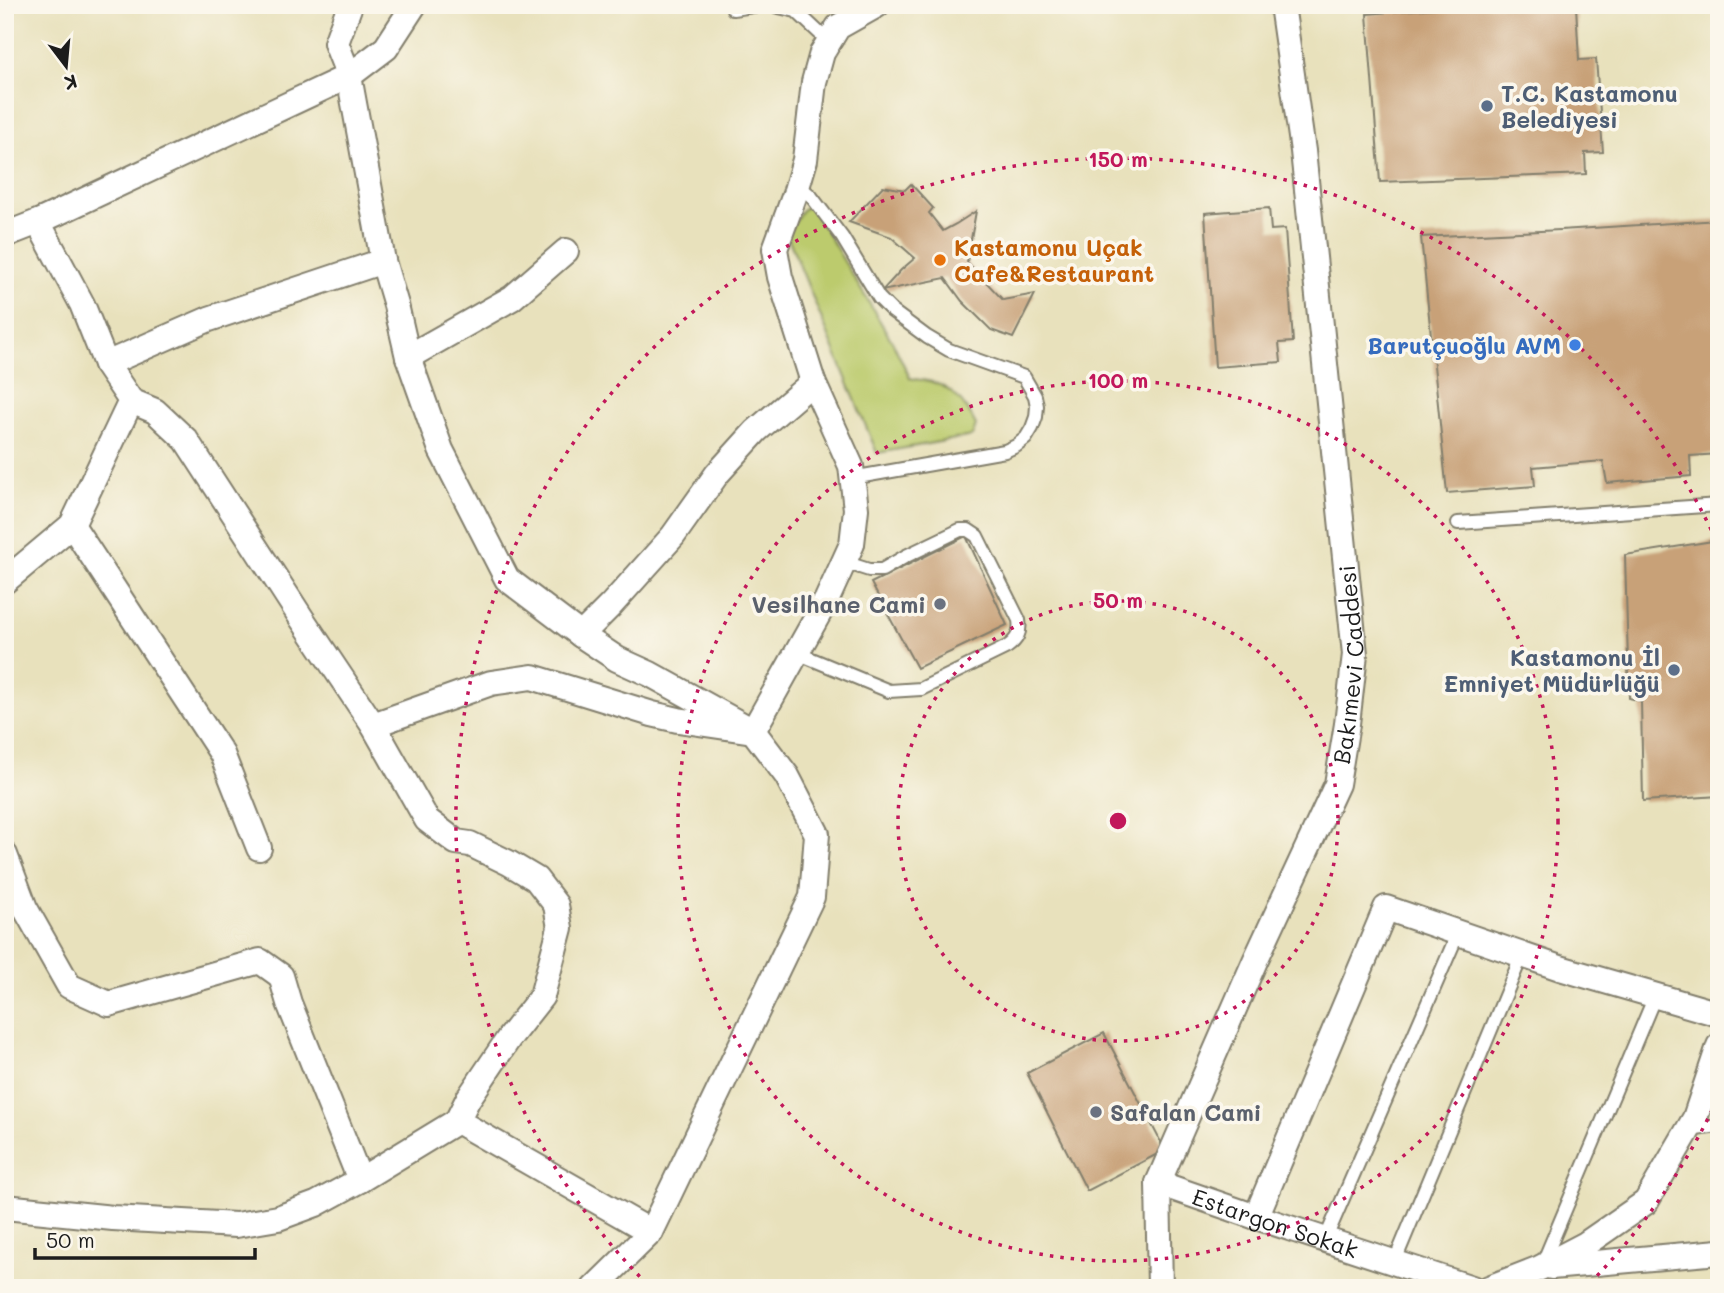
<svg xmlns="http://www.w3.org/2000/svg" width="1724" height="1293" viewBox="0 0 1724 1293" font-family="Mali,sans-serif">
  <rect width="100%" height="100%" fill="#fbf7ec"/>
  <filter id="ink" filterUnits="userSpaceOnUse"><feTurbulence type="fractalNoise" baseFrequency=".0143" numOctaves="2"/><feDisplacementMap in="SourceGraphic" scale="14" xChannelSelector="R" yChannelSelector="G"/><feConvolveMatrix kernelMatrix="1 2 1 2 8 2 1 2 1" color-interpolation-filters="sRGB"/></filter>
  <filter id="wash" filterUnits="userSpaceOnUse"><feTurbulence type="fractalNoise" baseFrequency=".00686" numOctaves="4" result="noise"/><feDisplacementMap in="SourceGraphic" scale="28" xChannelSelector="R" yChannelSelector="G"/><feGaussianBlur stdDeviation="1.57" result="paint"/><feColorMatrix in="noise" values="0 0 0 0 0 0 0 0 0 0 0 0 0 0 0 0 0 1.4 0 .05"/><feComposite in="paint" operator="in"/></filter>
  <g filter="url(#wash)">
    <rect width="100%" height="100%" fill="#e8e1bc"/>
    <path fill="#bccb6d" stroke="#6c7444" stroke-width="2" d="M810,204L893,343L910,378C918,380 925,380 932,382C954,389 966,405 976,425L972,436L877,453L787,235L801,211Z"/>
    <g id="blocks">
      <path fill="#c8a178" d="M1471,5L1576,6L1579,60L1596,59L1603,152L1585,153L1586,174L1380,182L1367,14Z
        M911,184L933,208L929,213L943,231L956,224L976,211L967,262L1003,300L1035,294L1013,338L991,330L962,301L945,278L882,291L901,270L915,258L891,237L849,222L883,186L905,190Z
        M1269,208L1271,230L1285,229L1293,342L1279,343L1281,362L1215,367L1205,213Z
        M1719,220V454L1690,456L1691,476L1607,483L1603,461L1533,467L1535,486L1447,493L1421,237L1560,230Z
        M966,536L1007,625L917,668L871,583Z
        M1719,540V796L1643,801L1641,701L1629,698L1625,555Z
        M1104,1033L1165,1150L1087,1191L1027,1073Z"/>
    </g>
  </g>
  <g filter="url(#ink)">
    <use href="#blocks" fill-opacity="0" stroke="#827e6c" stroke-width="2"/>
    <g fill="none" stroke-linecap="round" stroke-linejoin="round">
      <g stroke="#827e6c" stroke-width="16">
        <path id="service" d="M770,5L796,11L829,42
          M733,9L759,5
          M798,185L811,196L842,237L879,298L892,311L927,337L949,350L1024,377L1035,396L1037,406L1036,417L1032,428L1026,438L1016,446L1005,451L852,478
          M1458,523L1719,505
          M797,653L889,691L921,689L1007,647C1017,640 1021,633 1019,620L977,536L968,530H960L906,556L882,570H869L844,562
          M1688,1130L1719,1126
          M1325,1240L1458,933
          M1394,1263L1522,955
          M1542,1265L1655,996"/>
      </g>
      <g stroke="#827e6c" stroke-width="28">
        <g id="minor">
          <path d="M350,5L336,43L349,76L383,261L396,305L408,357L441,450L507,579L581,635L617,659L650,674L753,731L787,776L817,834L812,897L651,1232L594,1288"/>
          <path d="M5,235L38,222L349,76L386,48L414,5"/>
          <path d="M408,357L512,298L566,251"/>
          <path d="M106,364L209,319L383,261"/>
          <path d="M72,525L222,754L259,848"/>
          <path d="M5,581L72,525L131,401L106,364L82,304L38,222"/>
          <path d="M581,635L611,605L673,536L717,474L756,431L813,382"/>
          <path d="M373,725L491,683L532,677L652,714L678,720L753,731L827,599L852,544L856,509L851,466L813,382L780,277L775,249L795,194L805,160L814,82L822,53L838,27L877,5"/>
          <path d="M5,855L25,908L69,986L109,1004L260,961L281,976L289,1003L360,1180"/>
          <path d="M457,1121L651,1232"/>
          <path id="s1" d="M1158,1183L1256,1217L1472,1288"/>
          <path d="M5,1207L113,1218L236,1225L278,1218L316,1204L360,1180L457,1121L468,1099L509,1038L542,996L560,928L556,905L536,879L509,863L470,844L456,842L427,820L373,725L302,619L186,440L155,411L131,401"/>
          <path d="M1256,1217L1386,908L1560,968L1719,1014"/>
          <path d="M1551,1267L1719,1252"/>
          <path id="s2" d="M1160,1288L1158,1183L1255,961L1337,784L1347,724L1355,654L1303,151L1282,5"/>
          <path d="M1489,1288L1540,1268L1584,1245L1646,1202L1695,1118L1719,1046"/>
        </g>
      </g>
      <use href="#service" stroke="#fff" stroke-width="12"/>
      <use href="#minor" stroke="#fff" stroke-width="24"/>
    </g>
  </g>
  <g fill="none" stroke="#c2185b" stroke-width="3.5" stroke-dasharray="3.5 7">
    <circle cx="1118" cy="821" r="220"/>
    <circle cx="1118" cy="821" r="440"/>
    <path d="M1717 1100A661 661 0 0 1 1589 1284M647 1284A661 661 0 1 1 1717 542"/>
  </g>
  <g fill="#5c6f8a" stroke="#fbf7ec" stroke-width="2.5">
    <circle cx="1487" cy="106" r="7"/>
    <circle cx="1674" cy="670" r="7"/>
  </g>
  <circle fill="#e8710a" stroke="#fbf7ec" stroke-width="2.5" cx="940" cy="260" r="7"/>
  <circle fill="#3f7fe0" stroke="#fbf7ec" stroke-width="2.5" cx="1575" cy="345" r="7"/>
  <g fill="#6b7280" stroke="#fbf7ec" stroke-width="2.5">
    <circle cx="940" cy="604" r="7"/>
    <circle cx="1096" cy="1112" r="7"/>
  </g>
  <g text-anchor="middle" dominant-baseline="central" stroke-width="7" stroke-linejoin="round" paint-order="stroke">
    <g font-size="23" font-weight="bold" fill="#4e5e75" stroke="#fbf7ec" text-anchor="start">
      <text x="1501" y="93">T.C. Kastamonu<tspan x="1501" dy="26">Belediyesi</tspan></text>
      <text x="1660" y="657" text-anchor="end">Kastamonu İl<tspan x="1660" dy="26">Emniyet Müdürlüğü</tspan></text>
    </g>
    <g font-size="23" font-weight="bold" fill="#c56008" stroke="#fbf7ec" text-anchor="start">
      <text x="954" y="247">Kastamonu Uçak<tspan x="954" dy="26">Cafe&amp;Restaurant</tspan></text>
    </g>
    <g font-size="23" font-weight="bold" fill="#366cbe" stroke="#fbf7ec" text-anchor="end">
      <text x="1561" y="345">Barutçuoğlu AVM</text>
    </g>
    <g font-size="23" font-weight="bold" fill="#5b616d" stroke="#fbf7ec" text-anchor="end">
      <text x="926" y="604">Vesilhane Cami</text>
      <text x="1110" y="1112" text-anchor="start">Safalan Cami</text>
    </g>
    <g font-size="23" fill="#1c1c1c" stroke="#fbf7ec">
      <text stroke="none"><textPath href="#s2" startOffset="663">Bakımevi Caddesi</textPath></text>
      <text stroke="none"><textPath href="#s1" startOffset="124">Estargon Sokak</textPath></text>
    </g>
  </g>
  <circle cx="1118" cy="821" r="10" fill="#c2185b" stroke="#fbf7ec" stroke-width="3.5"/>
  <g font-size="21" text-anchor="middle" font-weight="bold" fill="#c2185b" stroke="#fbf7ec" stroke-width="7" stroke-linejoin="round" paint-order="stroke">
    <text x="1118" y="167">150 m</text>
    <text x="1118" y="388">100 m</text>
    <text x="1118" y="608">50 m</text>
  </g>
  <rect width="1724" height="1293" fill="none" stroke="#fbf7ec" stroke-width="28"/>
  <g transform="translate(66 66) rotate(164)" stroke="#fbf7ec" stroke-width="5" paint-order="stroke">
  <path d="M0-5L12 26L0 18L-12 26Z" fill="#1c1c1c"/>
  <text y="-10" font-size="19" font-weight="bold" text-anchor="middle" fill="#1c1c1c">K</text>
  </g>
  <path d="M35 1248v10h220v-10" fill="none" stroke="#1c1c1c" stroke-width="3.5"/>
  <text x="46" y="1248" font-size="21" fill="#1c1c1c" stroke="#fbf7ec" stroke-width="5" paint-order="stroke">50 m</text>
</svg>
